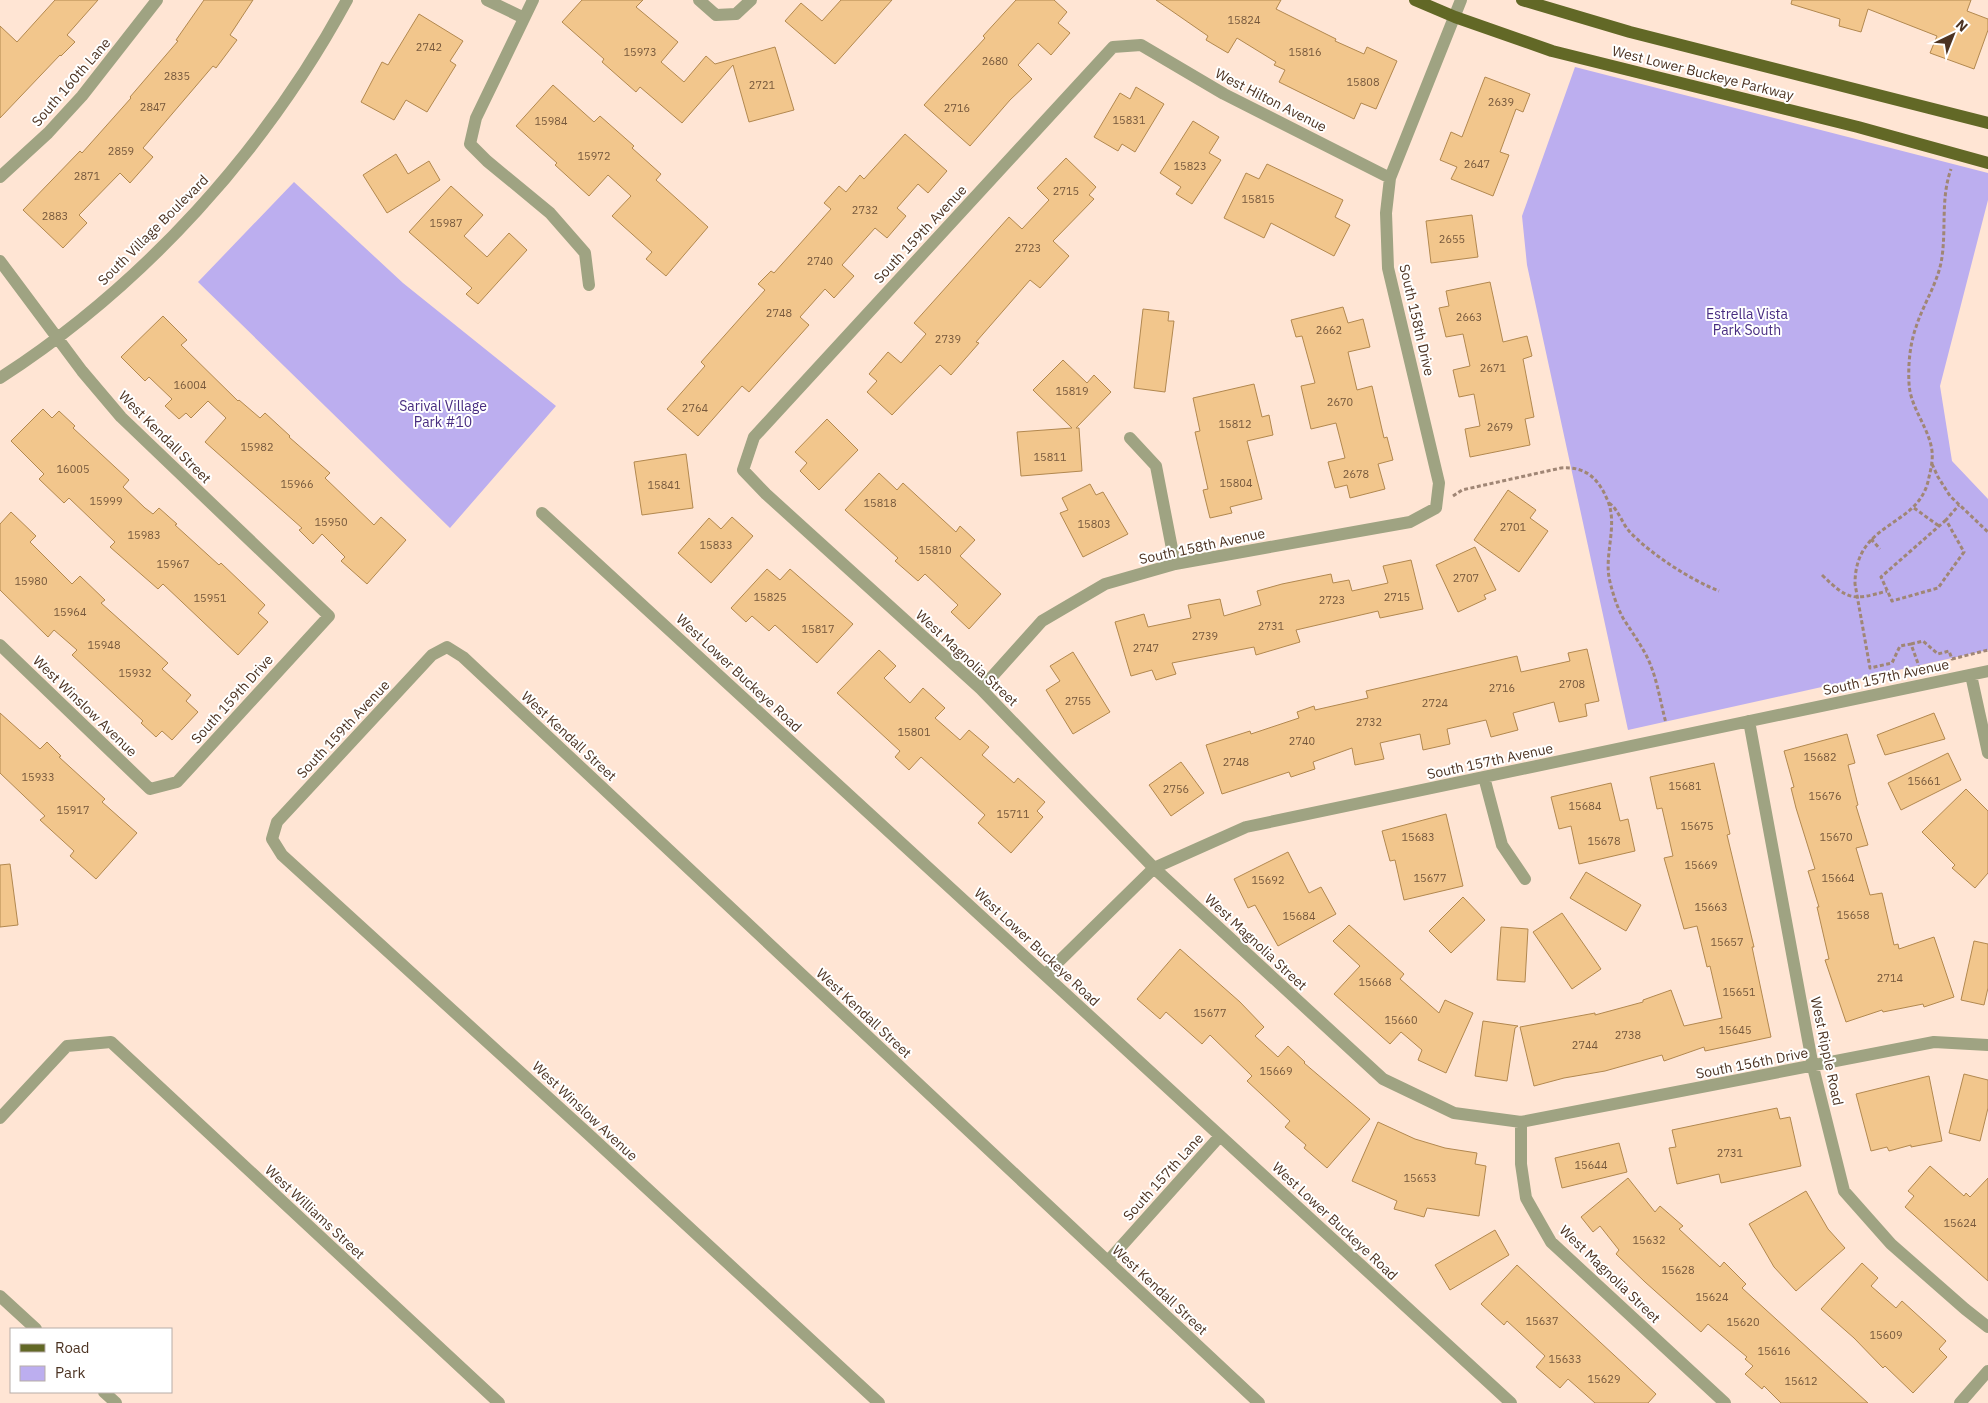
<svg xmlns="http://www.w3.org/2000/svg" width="1988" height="1403" viewBox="0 0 1988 1403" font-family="'IBM Plex Sans',sans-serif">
  <rect width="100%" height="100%" fill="#ffe5d4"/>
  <path fill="#bcaeef" d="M1575,67L1988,173V200L1940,386L1952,461L1988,499V650L1628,730L1527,265L1522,216Z
    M294,182L403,283L556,406L450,528L198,282Z"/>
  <path fill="#f2c68c" stroke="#b2884f" d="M55,0H98L67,35L75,42L61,56L60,55L0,118V26L17,42Z
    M204,0H253L230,35L237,40L216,68L213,66L143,148L153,157L130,183L120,173L79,215L87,223L63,248L23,210L80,151L82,153L131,98L130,97L178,41L176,40Z
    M582,0H643L636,7L678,42L661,62L684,82L706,56L715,64L775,47L794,110L749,122L733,65L682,123L640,87L636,92L602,62L604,59L562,22Z
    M841,0H892L835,64L785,21L801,3L822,21Z
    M1016,0H1054L1067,12L1058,23L1070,33L1051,55L1038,43L1018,65L1032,79L1010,100L970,146L924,105L985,38L983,36Z
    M1156,0H1281L1276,9L1336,39L1335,41L1364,54L1367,47L1397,61L1376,109L1361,103L1354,119L1279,82L1285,70L1274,65L1276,62L1237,38L1228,53L1206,40L1208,36Z
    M1792,0H1971L1967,11L1988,19V30L1974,69L1930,53L1937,36L1868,9L1861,32L1839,26L1840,19L1791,4Z
    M419,14L463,41L450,61L456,65L427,112L406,100L394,120L361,102L382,62L388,65Z
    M1485,77L1530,94L1523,112L1516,109L1500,152L1509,155L1493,196L1451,179L1457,167L1440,160L1451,132L1462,137Z
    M553,85L594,122L600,116L634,146L632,148L661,174L656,180L708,227L666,276L646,259L652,252L612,216L631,196L608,175L589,196L555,165L557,163L516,126Z
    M1136,87L1164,104L1135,152L1122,144L1118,151L1094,137L1120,93L1130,99Z
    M1193,121L1219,137L1209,153L1221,160L1192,204L1176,194L1181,187L1160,173Z
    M905,134L947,171L928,193L918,184L897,208L906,216L887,238L875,228L842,265L854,276L834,298L825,289L800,317L809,325L749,392L742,386L698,436L667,409L705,366L701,362L765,290L758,284L771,271L774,273L831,209L824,203L839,186L846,192L860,175L864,179Z
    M396,154L408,174L429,161L440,180L387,213L363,175Z
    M1066,158L1096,187L1089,195L1094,199L1053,241L1069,256L1040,288L1030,280L976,342L979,343L951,375L940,365L892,415L867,392L877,381L869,374L888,352L901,363L926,334L914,323L1009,217L1022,229L1049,200L1037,188Z
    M1267,164L1343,200L1335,217L1350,225L1334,256L1271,223L1264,238L1224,218L1246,173L1259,179Z
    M451,186L483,215L464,236L487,257L509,233L527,250L478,304L466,294L472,288L409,232Z
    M1472,215L1478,257L1431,263L1426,221Z
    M1490,282L1503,342L1527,336L1532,356L1523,359L1534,417L1525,419L1530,445L1470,457L1465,429L1480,426L1474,394L1459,397L1453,370L1470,366L1463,334L1446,337L1439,308L1449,306L1446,291Z
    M1343,307L1348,323L1363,319L1370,347L1348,352L1357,390L1372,386L1384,438L1387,437L1393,460L1378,464L1385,489L1350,498L1347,485L1335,488L1328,462L1345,458L1336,423L1311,429L1301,386L1315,383L1302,336L1296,337L1291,320Z
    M1143,309L1169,312L1168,321H1174L1165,392L1134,388Z
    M163,316L187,340L181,345L238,401L239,400L260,418L265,413L290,436L289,437L330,473L325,478L374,525L381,517L406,540L367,584L341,561L345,557L322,534L313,544L299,530L302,528L205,442L226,418L208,401L191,418L186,413L179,419L165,406L172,399L149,377L145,381L121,357Z
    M1063,360L1087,383L1094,375L1111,392L1076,428H1079L1082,471L1021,476L1017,432L1072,428L1033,390Z
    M1254,384L1262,417L1269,415L1273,435L1247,441L1262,499L1230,507L1232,513L1210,518L1203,490L1208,489L1195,432L1200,431L1193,398Z
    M43,409L52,418L59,411L75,426L73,428L129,480L123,487L145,508L153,514L159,508L177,524L175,525L219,565L221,563L265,605L258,613L268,622L238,655L163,584L158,589L110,547L115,542L69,498L64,503L39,479L44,474L11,441Z
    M827,419L858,450L819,490L800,471L807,463L795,452Z
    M686,454L693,508L642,515L634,462Z
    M879,473L897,490L903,483L956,532L960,526L975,540L960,556L1001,594L969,629L951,612L958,605L925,574L918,581L895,561L898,558L845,510Z
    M1090,484L1096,495L1103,492L1128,534L1083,557L1060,513L1068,510L1062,498Z
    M1508,490L1536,510L1530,518L1548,531L1519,572L1474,540Z
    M11,512L36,536L30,542L72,584L80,576L105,600L101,603L168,663L162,669L191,695L186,701L198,712L172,740L162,731L156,737L141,723L143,721L72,655L77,650L54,630L48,637L0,590V524Z
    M732,517L753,536L711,583L678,553L709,518L721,529Z
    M1475,547L1496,590L1484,595L1486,599L1458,612L1436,565Z
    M1411,560L1423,609L1380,618L1378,611L1296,630L1300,642L1256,655L1254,647L1172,663L1176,674L1156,680L1152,670L1131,676L1115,622L1144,614L1148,627L1191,618L1188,605L1220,599L1224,616L1261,605L1257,591L1282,584L1331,574L1333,583L1349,580L1352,591L1388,583L1383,566Z
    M767,569L780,580L790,569L853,624L817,663L775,625L769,631L752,616L746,622L731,608Z
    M1587,649L1599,701L1585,704L1587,716L1559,722L1554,702L1513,713L1518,730L1491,737L1486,720L1447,729L1450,744L1423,750L1420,734L1380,743L1384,759L1355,765L1352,748L1313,762L1315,769L1291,777L1289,772L1222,794L1206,745L1250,731L1251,734L1299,718L1297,712L1314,706L1315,710L1368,698L1366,691L1517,656L1521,672L1570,661L1568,653Z
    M879,650L896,666L884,678L910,703L923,688L945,708L935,718L960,740L969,730L989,747L982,755L1014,783L1018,778L1045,802L1037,811L1043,817L1011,853L978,823L985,815L921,757L909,770L895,757L900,751L837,693Z
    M1073,652L1110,712L1073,734L1046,690L1060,681L1050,666Z
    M0,713L40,749L47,742L61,756L59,757L105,799L102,802L137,833L96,879L70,856L74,851L40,820L45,816L0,773Z
    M1934,713L1945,739L1885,755L1877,735Z
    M1847,734L1855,763L1848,765L1858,805L1856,806L1868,845L1856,848L1870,895L1882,893L1894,945L1898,944L1899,949L1934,937L1954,997L1924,1007L1923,1004L1883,1012L1882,1010L1846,1022L1825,960L1829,959L1817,907H1819L1808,871L1815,869L1796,808L1791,788L1794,787L1784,751Z
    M1948,753L1961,780L1901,810L1888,783Z
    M1181,762L1204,793L1171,816L1149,785Z
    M1714,763L1730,834L1727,835L1754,947H1752L1771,1037L1705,1051L1704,1047L1664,1061L1662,1055L1605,1071L1564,1078L1534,1086L1520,1027L1595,1013V1015L1643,1002V1000L1671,990L1684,1026L1722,1018L1710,966L1707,967L1697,926L1684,929L1664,858L1673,856L1662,808L1657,809L1650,777Z
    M1611,783L1620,821L1628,819L1635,851L1579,864L1571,826L1559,829L1551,797Z
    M1966,789L1988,811V873L1975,888L1952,868L1955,865L1922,832Z
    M1446,814L1463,886L1404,900L1395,860L1390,861L1382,831Z
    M1288,852L1309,893L1321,887L1336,914L1278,946L1255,905L1248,908L1234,879Z
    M10,864L18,925L0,927V865Z
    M1586,872L1641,905L1626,931L1570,898Z
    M1463,897L1485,920L1451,953L1429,931Z
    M1562,913L1601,969L1572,989L1533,932Z
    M1349,925L1404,974L1400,979L1439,1013L1445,1000L1473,1013L1446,1073L1418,1060L1422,1050L1401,1032L1390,1044L1334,994L1360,966L1333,941Z
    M1501,927L1528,929L1525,982L1497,980Z
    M1974,941L1988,944V988L1984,1005L1961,1000Z
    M1180,949L1240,1002L1264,1027L1255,1036L1278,1057L1288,1046L1305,1062L1304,1063L1370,1119L1327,1168L1304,1148L1306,1145L1285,1127L1290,1121L1247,1081L1252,1076L1210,1035L1202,1044L1166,1012L1160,1019L1137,999Z
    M1483,1021L1518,1026L1515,1028L1507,1081L1475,1076Z
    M1964,1074L1988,1080V1108L1980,1141L1949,1133Z
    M1929,1076L1942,1141L1911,1147V1145L1889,1151L1887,1147L1871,1151L1856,1094Z
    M1777,1108L1780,1119L1790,1117L1801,1166L1721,1183L1719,1174L1677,1184L1669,1148L1676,1147L1672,1130Z
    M1378,1122L1415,1139L1445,1148L1477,1153L1475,1164L1486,1166L1479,1216L1427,1208L1424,1217L1394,1209L1397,1201L1352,1181Z
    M1619,1143L1627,1172L1562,1188L1555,1158Z
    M1930,1166L1964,1196L1966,1193L1970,1197L1988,1178V1281L1905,1207L1914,1196L1908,1191Z
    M1628,1178L1655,1212L1660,1206L1683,1226L1679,1229L1720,1267L1724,1262L1746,1284L1742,1288L1868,1403H1781L1764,1386L1762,1389L1745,1374L1753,1366L1745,1359L1747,1357L1708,1324L1701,1332L1645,1282L1616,1254L1619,1250L1600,1226L1593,1232L1581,1217Z
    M1806,1191L1828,1229L1845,1248L1796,1291L1774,1267L1749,1224Z
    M1495,1230L1509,1255L1450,1290L1435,1265Z
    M1862,1263L1878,1278L1871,1286L1896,1308L1902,1301L1946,1341L1939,1349L1947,1357L1913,1393L1885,1366L1883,1368L1854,1338L1821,1309Z
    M1517,1265L1656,1394L1648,1403H1595L1568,1379L1560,1388L1536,1367L1545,1356L1507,1321L1504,1325L1481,1304Z"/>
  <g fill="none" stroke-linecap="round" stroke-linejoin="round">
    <path stroke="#a08675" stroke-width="3" stroke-dasharray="4 2.5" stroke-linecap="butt" d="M1932,464L1938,477L1950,496L1988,532
      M1453,496L1462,490L1561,468C1585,466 1598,478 1607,499C1619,525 1603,555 1610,582C1613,594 1617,607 1623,618C1631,631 1640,643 1647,657C1657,677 1660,701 1666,723
      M1609,503C1618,509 1622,523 1629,531C1650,554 1691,580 1719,591
      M1914,508L1939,526
      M1946,520L1881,577L1892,601L1938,588L1964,552L1946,520L1959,505
      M1871,539L1880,549
      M1822,575C1848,600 1852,601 1887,591
      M1911,644L1923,641L1938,654L1949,651L1952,659L1988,650
      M1920,669L1911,644L1900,646L1892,663L1870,668L1855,584C1855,519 1920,529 1929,477C1931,469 1933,460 1932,451C1929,427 1910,408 1909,383C1908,364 1910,344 1916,327C1923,305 1936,286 1941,263C1947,232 1940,200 1951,169"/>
    <path stroke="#9fa382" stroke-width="12" d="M487,0L524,18
      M533,0L476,118L470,144L487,161L550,213L585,253L589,285
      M699,0L716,15L736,14L751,0
      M0,177L48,133L82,96L157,0
      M1390,178L1224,94L1141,45L1113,47L754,437L743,470L766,494L981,689L1154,868L1383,1079L1454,1113L1521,1122V1164L1526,1198L1551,1242L1725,1403
      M0,261L82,371L121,417L329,616L177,782L150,789L0,645
      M0,378C144,285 265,151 347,0
      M1130,438L1156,466L1175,564
      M542,513L1511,1403
      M1971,675L1988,753
      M981,689L1042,621L1105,584L1175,564L1410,522L1436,508L1439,483L1388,268L1386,213L1390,178L1461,0
      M1749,721L1813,1067L1844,1191L1891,1244L1965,1309L1988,1327
      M1484,777L1502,845L1525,879
      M1045,975L1154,868L1246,827L1988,671
      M0,1118L67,1046L111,1042L499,1403
      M1521,1122L1934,1042L1988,1045
      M1108,1261L1220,1136
      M0,1296L36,1329
      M104,1392L116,1403
      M879,1403L586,1132L282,855L272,839L277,822L432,655L447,647L463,657L1259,1403
      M1960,1403L1988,1371"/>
    <path stroke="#626826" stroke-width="12" d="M1415,0L1455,17L1552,51L1858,127L1988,163
      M1522,0L1630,32L1988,123"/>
  </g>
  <g text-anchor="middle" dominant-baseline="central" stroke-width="4" stroke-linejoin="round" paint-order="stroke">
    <g font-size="11" fill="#76583c">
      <text x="1244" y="20">15824</text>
      <text x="429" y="47">2742</text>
      <text x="640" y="52">15973</text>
      <text x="1305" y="52">15816</text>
      <text x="995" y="61">2680</text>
      <text x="177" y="76">2835</text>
      <text x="1363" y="82">15808</text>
      <text x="762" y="85">2721</text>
      <text x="1501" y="102">2639</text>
      <text x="153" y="107">2847</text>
      <text x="957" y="108">2716</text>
      <text x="1129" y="120">15831</text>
      <text x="551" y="121">15984</text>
      <text x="121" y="151">2859</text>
      <text x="594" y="156">15972</text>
      <text x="1477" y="164">2647</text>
      <text x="1190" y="166">15823</text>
      <text x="87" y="176">2871</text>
      <text x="1066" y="191">2715</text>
      <text x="1258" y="199">15815</text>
      <text x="865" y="210">2732</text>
      <text x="55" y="216">2883</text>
      <text x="446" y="223">15987</text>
      <text x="1452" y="239">2655</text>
      <text x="1028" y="248">2723</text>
      <text x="820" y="261">2740</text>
      <text x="779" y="313">2748</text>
      <text x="1469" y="317">2663</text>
      <text x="1329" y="330">2662</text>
      <text x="948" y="339">2739</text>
      <text x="1493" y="368">2671</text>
      <text x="190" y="385">16004</text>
      <text x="1072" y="391">15819</text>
      <text x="1340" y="402">2670</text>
      <text x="695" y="408">2764</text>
      <text x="1235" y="424">15812</text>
      <text x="1500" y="427">2679</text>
      <text x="257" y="447">15982</text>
      <text x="1050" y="457">15811</text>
      <text x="73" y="469">16005</text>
      <text x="1356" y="474">2678</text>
      <text x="1236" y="483">15804</text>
      <text x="297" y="484">15966</text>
      <text x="664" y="485">15841</text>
      <text x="106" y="501">15999</text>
      <text x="880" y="503">15818</text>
      <text x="331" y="522">15950</text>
      <text x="1094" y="524">15803</text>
      <text x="1513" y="527">2701</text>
      <text x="144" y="535">15983</text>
      <text x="716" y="545">15833</text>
      <text x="935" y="550">15810</text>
      <text x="173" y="564">15967</text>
      <text x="1466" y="578">2707</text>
      <text x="31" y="581">15980</text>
      <text x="770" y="597">15825</text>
      <text x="1397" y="597">2715</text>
      <text x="210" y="598">15951</text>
      <text x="1332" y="600">2723</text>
      <text x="70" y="612">15964</text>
      <text x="1271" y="626">2731</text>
      <text x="818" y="629">15817</text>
      <text x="1205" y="636">2739</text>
      <text x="104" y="645">15948</text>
      <text x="1146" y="648">2747</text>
      <text x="135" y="673">15932</text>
      <text x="1572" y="684">2708</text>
      <text x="1502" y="688">2716</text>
      <text x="1078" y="701">2755</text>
      <text x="1435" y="703">2724</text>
      <text x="1369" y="722">2732</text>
      <text x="914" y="732">15801</text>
      <text x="1302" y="741">2740</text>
      <text x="1820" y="757">15682</text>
      <text x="1236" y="762">2748</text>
      <text x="38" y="777">15933</text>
      <text x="1924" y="781">15661</text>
      <text x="1685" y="786">15681</text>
      <text x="1176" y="789">2756</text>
      <text x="1825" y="796">15676</text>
      <text x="1585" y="806">15684</text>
      <text x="73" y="810">15917</text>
      <text x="1013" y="814">15711</text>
      <text x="1697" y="826">15675</text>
      <text x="1418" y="837">15683</text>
      <text x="1836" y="837">15670</text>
      <text x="1604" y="841">15678</text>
      <text x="1701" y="865">15669</text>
      <text x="1430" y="878">15677</text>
      <text x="1838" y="878">15664</text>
      <text x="1268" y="880">15692</text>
      <text x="1711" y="907">15663</text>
      <text x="1853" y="915">15658</text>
      <text x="1299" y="916">15684</text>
      <text x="1727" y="942">15657</text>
      <text x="1890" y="978">2714</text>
      <text x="1375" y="982">15668</text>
      <text x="1739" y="992">15651</text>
      <text x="1210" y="1013">15677</text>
      <text x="1401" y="1020">15660</text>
      <text x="1735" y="1030">15645</text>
      <text x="1628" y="1035">2738</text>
      <text x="1585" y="1045">2744</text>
      <text x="1276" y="1071">15669</text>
      <text x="1730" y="1153">2731</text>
      <text x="1591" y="1165">15644</text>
      <text x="1420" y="1178">15653</text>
      <text x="1960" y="1223">15624</text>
      <text x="1649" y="1240">15632</text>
      <text x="1678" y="1270">15628</text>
      <text x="1712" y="1297">15624</text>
      <text x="1542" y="1321">15637</text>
      <text x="1743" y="1322">15620</text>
      <text x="1886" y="1335">15609</text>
      <text x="1774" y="1351">15616</text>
      <text x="1565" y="1359">15633</text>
      <text x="1604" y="1379">15629</text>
      <text x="1801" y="1381">15612</text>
    </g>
    <g font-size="14" fill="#4c3322" stroke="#fff">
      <text transform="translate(1703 73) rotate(14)">West Lower Buckeye Parkway</text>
      <text transform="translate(71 82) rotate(-49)">South 160th Lane</text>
      <text transform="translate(1271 100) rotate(27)">West Hilton Avenue</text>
      <text transform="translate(153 230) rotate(-45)">South Village Boulevard</text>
      <text transform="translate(920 234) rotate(-47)">South 159th Avenue</text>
      <text transform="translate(1417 320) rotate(77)">South 158th Drive</text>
      <text transform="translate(165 437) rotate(45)">West Kendall Street</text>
      <text transform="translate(1202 546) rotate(-12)">South 158th Avenue</text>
      <text transform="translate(967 658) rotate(43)">West Magnolia Street</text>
      <text transform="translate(739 673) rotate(43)">West Lower Buckeye Road</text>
      <text transform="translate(1886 677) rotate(-12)">South 157th Avenue</text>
      <text transform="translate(232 699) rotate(-48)">South 159th Drive</text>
      <text transform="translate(85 706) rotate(44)">West Winslow Avenue</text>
      <text transform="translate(343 729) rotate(-47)">South 159th Avenue</text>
      <text transform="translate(569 736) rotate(43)">West Kendall Street</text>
      <text transform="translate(1490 761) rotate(-12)">South 157th Avenue</text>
      <text transform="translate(1256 942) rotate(43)">West Magnolia Street</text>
      <text transform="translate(1037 947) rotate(43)">West Lower Buckeye Road</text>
      <text transform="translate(864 1013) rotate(43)">West Kendall Street</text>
      <text transform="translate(1827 1051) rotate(78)">West Ripple Road</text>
      <text transform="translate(1752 1063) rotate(-11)">South 156th Drive</text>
      <text transform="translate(585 1111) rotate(43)">West Winslow Avenue</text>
      <text transform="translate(1163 1177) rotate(-48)">South 157th Lane</text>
      <text transform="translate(315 1212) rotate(43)">West Williams Street</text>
      <text transform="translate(1335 1221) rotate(43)">West Lower Buckeye Road</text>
      <text transform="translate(1610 1274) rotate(44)">West Magnolia Street</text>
      <text transform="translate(1160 1290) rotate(43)">West Kendall Street</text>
    </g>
    <g font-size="14" fill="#472c80" stroke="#fff">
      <text x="1747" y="314">Estrella Vista<tspan x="1747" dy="16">Park South</tspan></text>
      <text x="443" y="406">Sarival Village<tspan x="443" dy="16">Park #10</tspan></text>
    </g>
  </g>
  <rect x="10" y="1328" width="162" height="65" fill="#ffffff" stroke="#b7ada7"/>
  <rect x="20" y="1344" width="25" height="8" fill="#626826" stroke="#b7ada7"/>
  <text x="55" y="1353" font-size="15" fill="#4c3322">Road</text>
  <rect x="20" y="1366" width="25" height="15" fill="#bcaeef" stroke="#b7ada7"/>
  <text x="55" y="1378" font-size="15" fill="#4c3322">Park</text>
  <g transform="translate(1953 35) rotate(43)" stroke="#ffffff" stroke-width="4" paint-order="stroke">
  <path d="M0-4L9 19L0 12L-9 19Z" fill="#4c3322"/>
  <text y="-8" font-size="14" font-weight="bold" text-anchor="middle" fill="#4c3322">N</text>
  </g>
</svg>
